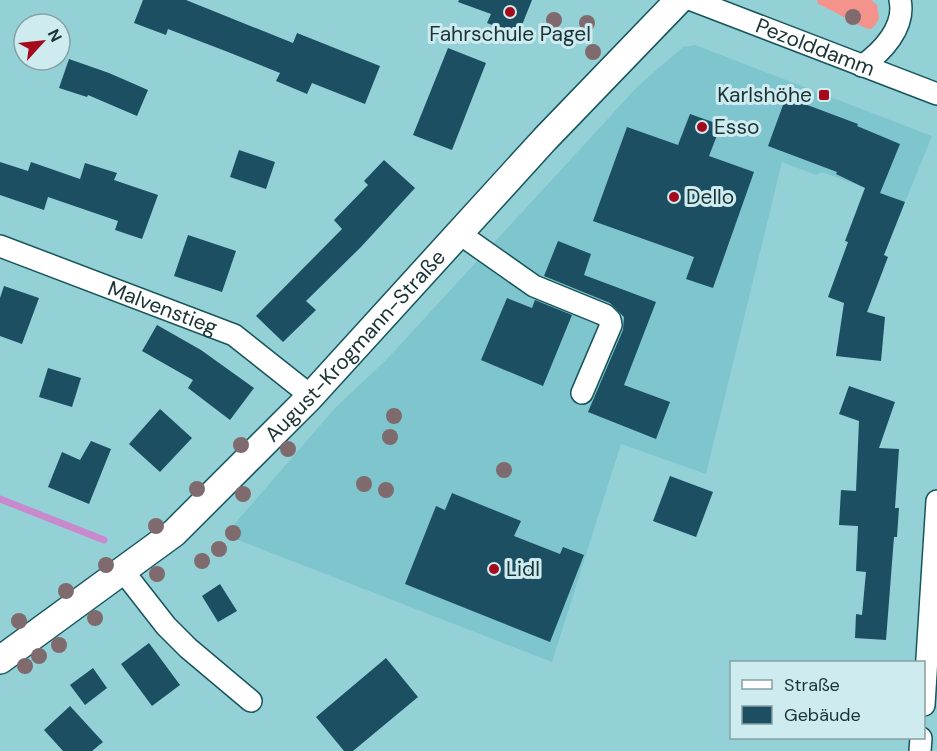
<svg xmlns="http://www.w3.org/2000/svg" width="937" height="751" viewBox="0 0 937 751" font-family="'DM Sans',sans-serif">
  <rect width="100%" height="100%" fill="#94d1d7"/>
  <path fill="#7fc5cd" d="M695,45L932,136L905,202L822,172L816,175L782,162L706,474L621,444L552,662L225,535L336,407L387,359L638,86L683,47Z"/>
  <path fill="#f4938b" d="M817,0H871L877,5L879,18C877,22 875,27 870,29C865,30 827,7 818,4Z"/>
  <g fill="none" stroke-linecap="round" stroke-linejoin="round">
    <path stroke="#c989cd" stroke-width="7" d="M0,499L104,540"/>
  </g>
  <path fill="#1b4f61" d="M143,0H186L293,43L297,33L380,66L365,104L312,83L307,94L276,81L280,73L228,52L168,29L166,35L134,23Z
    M459,0H532L518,35L487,23L491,14L458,2Z
    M448,48L486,63L452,150L413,135Z
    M69,59L109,73L148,90L137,116L88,95L87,97L59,88Z
    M786,97L858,124L857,126L900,144L880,193L905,202L884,255L888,257L867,312L885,317L881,361L836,356L844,303L828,297L848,242L845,241L865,188L836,174L837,172L768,146Z
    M690,114L721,125L709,156L754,172L713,288L686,279L694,257L593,221L627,127L678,145Z
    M239,150L275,162L266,189L230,177Z
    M384,160L415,188L361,247L306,301L316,310L283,342L256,316L342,229L334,220L368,185L364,181Z
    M0,162L28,171L31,162L80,179L85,163L117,173L114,180L158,195L142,239L115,230L118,221L48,197L44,210L0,195Z
    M188,235L236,251L222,292L174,276Z
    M558,241L591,254L584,275L656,302L624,385L670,402L656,439L588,412L623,330L624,317L610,303L544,276Z
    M4,286L39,298L22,344L0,336V298Z
    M507,298L532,308L535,300L572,315L543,386L481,360Z
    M157,325L201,350L254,388L230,420L188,388L193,380L142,351Z
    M48,368L81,378L72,407L39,397Z
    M849,386L895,402L879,448L899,449L895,508H899L897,537H894L886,640L855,638L856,614L862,615L866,572L856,571L858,526L839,525L841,490L856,491L859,421L839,414Z
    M160,409L192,438L160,472L129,444Z
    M91,441L111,449L89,504L48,487L62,452L80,460Z
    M670,476L713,492L696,537L653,521Z
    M452,493L521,521L514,536L560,554L563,547L584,555L550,642L405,584L436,506L445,510Z
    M220,584L237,611L218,622L202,596Z
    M149,643L180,685L152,706L121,664Z
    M386,658L418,697L353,751H344L316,717Z
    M93,668L107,688L85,705L70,685Z
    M70,706L103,742L92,751H63L44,730Z"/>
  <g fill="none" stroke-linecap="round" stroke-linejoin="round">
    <g stroke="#16555c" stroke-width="24">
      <g id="minor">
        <path id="s1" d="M692,0L937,94"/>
        <path d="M862,66C882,52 906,27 900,0"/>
        <path d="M460,234L534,286L605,315L610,320L611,325L582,393"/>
        <path id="s2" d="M0,246L234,335L311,396"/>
        <path d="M123,571L166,626L188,648L251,701"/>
        <path d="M924,705L937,501"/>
        <path d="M920,751L921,738"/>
      </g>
    </g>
    <g stroke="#16555c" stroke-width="30">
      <g id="major">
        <path id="s3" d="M0,660L174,533L309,398L545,139L679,0"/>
      </g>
    </g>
    <use href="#minor" stroke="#fff" stroke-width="21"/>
    <use href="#major" stroke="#fff" stroke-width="27"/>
  </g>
  <g fill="#7f6b6e">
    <circle cx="853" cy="17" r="8"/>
    <circle cx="554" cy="20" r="8"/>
    <circle cx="587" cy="23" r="8"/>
    <circle cx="593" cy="52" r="8"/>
    <circle cx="394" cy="416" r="8"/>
    <circle cx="390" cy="437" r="8"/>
    <circle cx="241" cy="445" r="8"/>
    <circle cx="288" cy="449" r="8"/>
    <circle cx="504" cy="470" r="8"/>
    <circle cx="364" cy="484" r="8"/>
    <circle cx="197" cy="489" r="8"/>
    <circle cx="386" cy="490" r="8"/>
    <circle cx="243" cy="494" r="8"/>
    <circle cx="156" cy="526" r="8"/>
    <circle cx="233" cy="533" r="8"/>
    <circle cx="219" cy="549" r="8"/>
    <circle cx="202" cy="561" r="8"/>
    <circle cx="106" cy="565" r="8"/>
    <circle cx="157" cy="574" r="8"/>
    <circle cx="66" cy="591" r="8"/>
    <circle cx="95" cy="618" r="8"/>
    <circle cx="19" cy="621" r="8"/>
    <circle cx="59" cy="645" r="8"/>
    <circle cx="39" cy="656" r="8"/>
    <circle cx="25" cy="666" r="8"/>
  </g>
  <g fill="#a40a1b" stroke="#ceebef" stroke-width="2">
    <circle cx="510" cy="12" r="6"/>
    <rect x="818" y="89" width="12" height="12" rx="3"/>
    <circle cx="702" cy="127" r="6"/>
    <circle cx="674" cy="197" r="6"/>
    <circle cx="494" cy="569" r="6"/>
  </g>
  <g text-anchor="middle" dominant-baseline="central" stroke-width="6" stroke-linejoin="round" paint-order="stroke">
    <g font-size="21" fill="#1a3335" stroke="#ceebef" text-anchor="start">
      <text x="510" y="34" text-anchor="middle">Fahrschule Pagel</text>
      <text x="812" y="95" text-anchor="end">Karlshöhe</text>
      <text x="714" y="127">Esso</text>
      <text x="686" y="197">Dello</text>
      <text x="506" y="569">Lidl</text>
    </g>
    <g font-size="21" fill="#1a3335" stroke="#ceebef">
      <text stroke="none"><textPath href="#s1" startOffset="132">Pezolddamm</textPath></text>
      <text stroke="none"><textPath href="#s2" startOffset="174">Malvenstieg</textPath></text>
      <text stroke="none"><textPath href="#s3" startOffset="476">August-Krogmann-Straße</textPath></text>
    </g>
  </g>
  <rect x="730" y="661" width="195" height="78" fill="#ceebef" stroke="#86a1a5" stroke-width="1.5"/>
  <rect x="742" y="680" width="30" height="9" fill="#ffffff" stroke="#86a1a5" stroke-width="1.5"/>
  <text x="784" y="691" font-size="18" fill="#1a3335">Straße</text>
  <rect x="742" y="706" width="30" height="18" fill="#1b4f61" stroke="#86a1a5" stroke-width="1.5"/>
  <text x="784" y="721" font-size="18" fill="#1a3335">Gebäude</text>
  <g transform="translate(42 42) rotate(63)"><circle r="28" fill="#ceebef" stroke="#86a1a5" stroke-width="1.5"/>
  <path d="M0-4.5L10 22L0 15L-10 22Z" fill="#a40a1b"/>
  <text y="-9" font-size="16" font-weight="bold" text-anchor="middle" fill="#1a3335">N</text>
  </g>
</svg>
